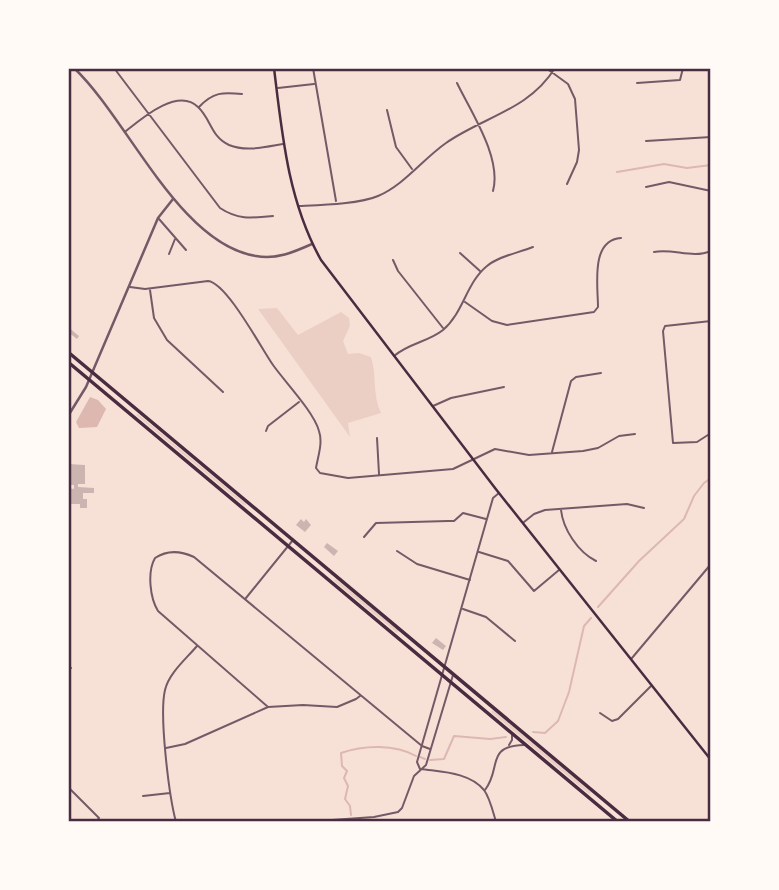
<svg xmlns="http://www.w3.org/2000/svg" width="779" height="890" viewBox="0 0 779 890" font-family="Quicksand,sans-serif">
  <rect width="100%" height="100%" fill="#f7e1d7"/>
  <path fill="#ebcfc5" d="M277,308L298,335L341,312L349,318L350,326L343,341L348,354L359,353L371,357C377,375 372,394 381,413L348,423L350,437L258,309Z
    M138,414L246,504L245,506L136,415Z
    M336,579L399,631L397,633L334,581Z
    M493,710L591,792L589,794L491,712Z"/>
  <path fill="#dcb8b0" d="M90,397L98,400L106,409L97,427L79,428L76,422Z"/>
  <g fill="none" stroke-linecap="round" stroke-linejoin="round">
    <path stroke="#dcb8b0" stroke-width="2" d="M617,172L664,164L687,168L711,165
      M598,607L639,561L684,519L694,496L704,483L711,478
      M533,732L545,733L558,721L569,692L584,626L591,618
      M420,757L425,759
      M430,760L444,759L454,736L490,739L506,737
      M351,815L350,806L345,799L348,786L344,778L347,771L342,766L341,753C364,745 395,744 416,756
      M352,822V821"/>
  </g>
  <path fill="#ccb4b1" d="M68,327L79,336L77,339L68,332Z
    M68,464L85,465V484H78V487L94,488V493H83V499H87V508H80V504H68V488L74,489V485H69Z
    M301,519L304,522L306,519L311,525L305,532L296,525Z
    M327,543L338,551L334,556L324,547Z
    M436,638L446,646L443,650L432,643Z"/>
  <g fill="none" stroke-linecap="round" stroke-linejoin="round">
    <path stroke="#755966" stroke-width="2" d="M114,68L220,208C238,220 252,218 273,216
      M313,68L336,201
      M546,68L568,84L575,99L579,150L577,162L567,184
      M457,83C471,112 502,158 493,191
      M637,83L680,80L683,68
      M278,88L314,84
      M199,107C213,92 223,92 242,94
      M387,110L396,147L412,169
      M126,131C142,118 178,87 198,107C211,119 211,137 229,145C246,152 265,147 283,144
      M646,141L711,137
      M646,187L669,182L711,191
      M299,206C320,205 360,204 378,196C404,185 423,159 446,143C483,117 529,110 555,68
      M159,219L186,250
      M654,252C673,248 692,259 711,251
      M460,253L480,271
      M169,254L175,239
      M393,260L398,271L443,328
      M130,287L145,289L208,281C227,283 261,348 273,365C285,382 314,412 319,431C323,443 318,456 316,468L320,473L348,478L453,469L495,449L529,455L583,451L598,448L619,436L635,434
      M150,290L154,318L167,340L223,392
      M465,302L492,321L507,325L594,312L598,307C598,286 590,240 621,238
      M711,321L665,326L663,331L673,443L697,442L711,433
      M394,356C409,343 428,342 443,330C464,312 466,283 487,266C499,256 518,253 533,247
      M433,406L451,398L504,387
      M266,431L268,426L299,402
      M377,438L379,474
      M552,452L571,381L576,377L601,373
      M561,510C563,529 578,552 596,561
      M524,522L534,514L545,510L627,504L644,508
      M364,537L376,523L448,521H454L463,513L486,519
      M397,551L417,564L470,580
      M479,552L508,561L534,591L559,570
      M246,598L293,540
      M463,609L486,617L515,641
      M632,658L711,564
      M68,667L71,668
      M268,707L158,611C150,598 147,572 155,558C167,550 181,551 194,557L422,746L430,749
      M600,713L612,721L618,719L651,686
      M509,745L512,740V735
      M166,748L185,744L268,707L303,705L337,707L356,699L360,696
      M420,769L417,762L493,498L499,493
      M421,769C441,772 469,772 484,790C490,798 493,812 496,822
      M68,787L99,818L96,822
      M485,790C502,768 485,746 524,745
      M143,796L170,793
      M176,822C169,796 159,715 165,690C169,673 186,659 197,646
      M279,822H288
      M304,822L374,817L398,812L402,808L414,776L426,765L453,675"/>
    <path stroke="#755966" stroke-width="2.5" d="M74,68C128,119 179,244 256,256C276,260 294,252 312,244
      M68,416L86,387L158,218L173,199"/>
    <path stroke="#4a2c40" stroke-width="2.5" d="M274,68C282,134 288,201 321,260L495,488L711,760"/>
    <path stroke="#4a2c40" stroke-width="3.5" d="M68,352L630,822
      M68,362L618,822"/>
  </g>
  <rect width="779" height="890" fill="none" stroke="#fffaf5" stroke-width="140"/>
  <rect x="70" y="70" width="639" height="750" fill="none" stroke="#4a2c40" stroke-width="2.5"/>
</svg>
